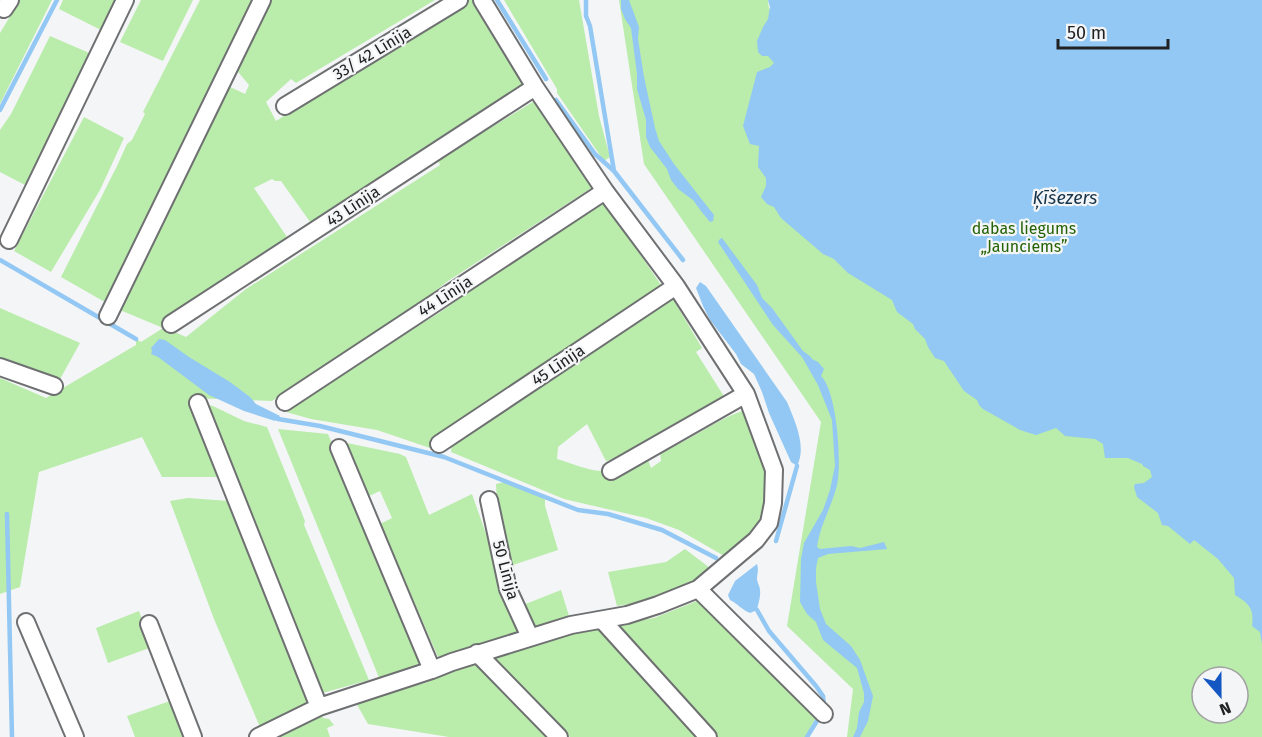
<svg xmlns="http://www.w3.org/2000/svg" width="1262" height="737" viewBox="0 0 1262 737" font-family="'Fira Sans',sans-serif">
  <rect width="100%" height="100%" fill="#f4f5f7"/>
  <path fill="#baecab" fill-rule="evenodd" d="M20,0H52L0,104V33Z
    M63,0H121L105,32L59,9Z
    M141,0H193L163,61L120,42Z
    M200,0H254L162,191L135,241L123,266L110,305L61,277L117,166L127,144L132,140L145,114L143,112Z
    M267,0H435L296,83L291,79L266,102L276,121L464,0H474L528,85L313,226L281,181H275L272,179L254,188L289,240L170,330L186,337L246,289L440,165L438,160L536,100L593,187L448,281L399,320L376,332L272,401L193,398L220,477H162L142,437L39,472L20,587L0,594V378L46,398L136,345V339L141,342L163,328L120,310L228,86L245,94L249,85L234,67Z
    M504,0H579L599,116L610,157L604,161L557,93V89Z
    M619,0H768L769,9L777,0H1262V737H847L853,689L787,626L821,422L644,164ZM1202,677H1238V713H1202Z
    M50,36L87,52L93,59L27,186L0,172V130L11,114Z
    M84,117L124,138L100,190L51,272L14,251Z
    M605,203L661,285L611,323L430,448L377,430L311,419L286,412L329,381L439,313L494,274L560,230Z
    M673,299L702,348L696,352L725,398L631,454L606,461L587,424L558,447L557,459C571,463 591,472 605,471C619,471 634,464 648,460L651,468L661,461L660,452C689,442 713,421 742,411L761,448L769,504L758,528L726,557L679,530L646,518L564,499L451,452L452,443Z
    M0,308L80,343L59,381L0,359Z
    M204,404L213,406L244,421L267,427L305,521L304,525L369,680L319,694Z
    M278,429L328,434L423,664L380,680Z
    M347,443L400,454L406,457L429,515L472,494L521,634L438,657L380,524L392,518L380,491L369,496Z
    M504,482L545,498V506L558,550L513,565L498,524L496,484Z
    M188,498L229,501L307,703L260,727L214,619L170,501Z
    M685,549L710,568L673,595L661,599L617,606L608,572L666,562Z
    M561,590L569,616L533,628L523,605Z
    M702,599L818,714L805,737H717L618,630L616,624L654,618Z
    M139,611L152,647L108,663L96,628Z
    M588,627L598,628L604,633L701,737H570L494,659Z
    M471,664L480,667L550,737H449L368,724L356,703L402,689L425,683Z
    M173,700L187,737H135L127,716Z
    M321,712L323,718L329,719L334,725L327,728L330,737H268Z"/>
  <path fill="#92c8f3" d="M621,0H629L639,27L638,39L644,77L655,128L659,141L674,164L714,215L713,221L710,222L701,211L693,200L678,189L671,180L667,169L650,147L646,137V120L637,89V74L631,28L625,19L621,9Z
    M768,0H1262V644L1260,632L1252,626C1254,609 1250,604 1235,595L1234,578L1218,559L1194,540L1190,544L1168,526L1162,525L1158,513L1137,497L1134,487L1135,484L1144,483L1152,477L1150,470L1143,466L1142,464L1128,458H1105L1103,444L1095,439L1065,436L1056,428L1036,435L1020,430L983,409L979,405L977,400L964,391L944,361L935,358L928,347L925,339L915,329L913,324L897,312L892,300L848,273L834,259L823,254L781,218L774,207L767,204L761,197L766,186V178L758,167L759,146L750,144L743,126L757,72L770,67L774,63L768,56H762L758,52L757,41L763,27L768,19L770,7Z
    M722,238L757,285L762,298L772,308L803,351L811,357L812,359L818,362L824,369L821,376C837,391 842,463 837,485C832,506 820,525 817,547L820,549L851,546L860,548L884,542L887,549L828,554L818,558L816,568V582L820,609L826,624L851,646L860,660L873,696L868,721L860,737H853L857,728L859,712L864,702V693L857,668L823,640L816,622L807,614L800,602L801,559L804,543L823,510L830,490L835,466L832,420L818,385L802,357L773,325L718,242L720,239Z
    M700,282L706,286L787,402C795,421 807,447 797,466L791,462L769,413L762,392L754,374L741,364L736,354L710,320L703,306L696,288Z
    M159,339L165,340L189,357L230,382L250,397L256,404L280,416L275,421L244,411L209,395L158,357L151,354L152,351L151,348Z
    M757,564C759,571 757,573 757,579C757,583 760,586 760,590C761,597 758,603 757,610L750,613C742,610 738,604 730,600L728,595L735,581Z"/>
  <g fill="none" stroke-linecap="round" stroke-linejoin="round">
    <path stroke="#92c8f3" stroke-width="4.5" d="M497,0L546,79
      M586,0V16L590,26L614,171L683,260
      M556,100L595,154L614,171
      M0,110L57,0
      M0,260L136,339
      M278,419L320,426L444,457L578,510L608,514L662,530L716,558
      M7,514L12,737
      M776,541L797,466
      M757,610L769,631L816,686L823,696L824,706
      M807,737L820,716"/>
    <g stroke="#6f7072" stroke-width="20">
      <path id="minor" d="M4,9L10,0
        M285,106L459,0
        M9,240L125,0
        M108,316L262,0
        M171,324L535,87
        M0,367L54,386
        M285,402L605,191
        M198,403L319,707
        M439,444L676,286
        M339,448L432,670
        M611,471L746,394
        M489,500L508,589L530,637
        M698,589L824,714
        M602,620L708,737
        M26,622L75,737
        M149,624L193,737
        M477,653L559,737
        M258,737L319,707L432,670L452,662L571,625L627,615L658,605L698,589L756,540L769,523L773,503L774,470L746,394L676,286L605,191L535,87L482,0"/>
    </g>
    <use href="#minor" stroke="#fff" stroke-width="16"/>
  </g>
  <g text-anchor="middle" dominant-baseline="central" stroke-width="4.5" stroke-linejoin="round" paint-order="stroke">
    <g font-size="16" fill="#212122" stroke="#f4f5f7">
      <text transform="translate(372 53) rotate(-31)">33/ 42 Līnija</text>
      <text transform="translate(353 206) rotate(-33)">43 Līnija</text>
      <text transform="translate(445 296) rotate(-33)">44 Līnija</text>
      <text transform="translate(558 365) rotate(-34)">45 Līnija</text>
      <text transform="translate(506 570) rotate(75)">50 Līnija</text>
    </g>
    <g font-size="16" fill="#246204" stroke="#f4f5f7">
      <text x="1024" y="228">dabas liegums<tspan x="1024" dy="18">„Jaunciems”</tspan></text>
    </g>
    <g font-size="18" font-style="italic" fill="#16344a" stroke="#f4f5f7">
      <text x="1065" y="198">Ķīšezers</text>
    </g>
  </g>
  <g transform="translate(1220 695) rotate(159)"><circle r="28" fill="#f4f5f7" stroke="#a0a0a2" stroke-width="1.5"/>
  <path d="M0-4.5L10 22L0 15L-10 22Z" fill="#1457c2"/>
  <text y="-9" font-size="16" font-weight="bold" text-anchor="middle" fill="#212122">N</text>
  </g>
  <path d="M1058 39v9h110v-9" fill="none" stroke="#212122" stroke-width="3"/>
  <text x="1067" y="39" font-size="18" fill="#212122" stroke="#f4f5f7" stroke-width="4.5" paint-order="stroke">50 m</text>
</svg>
